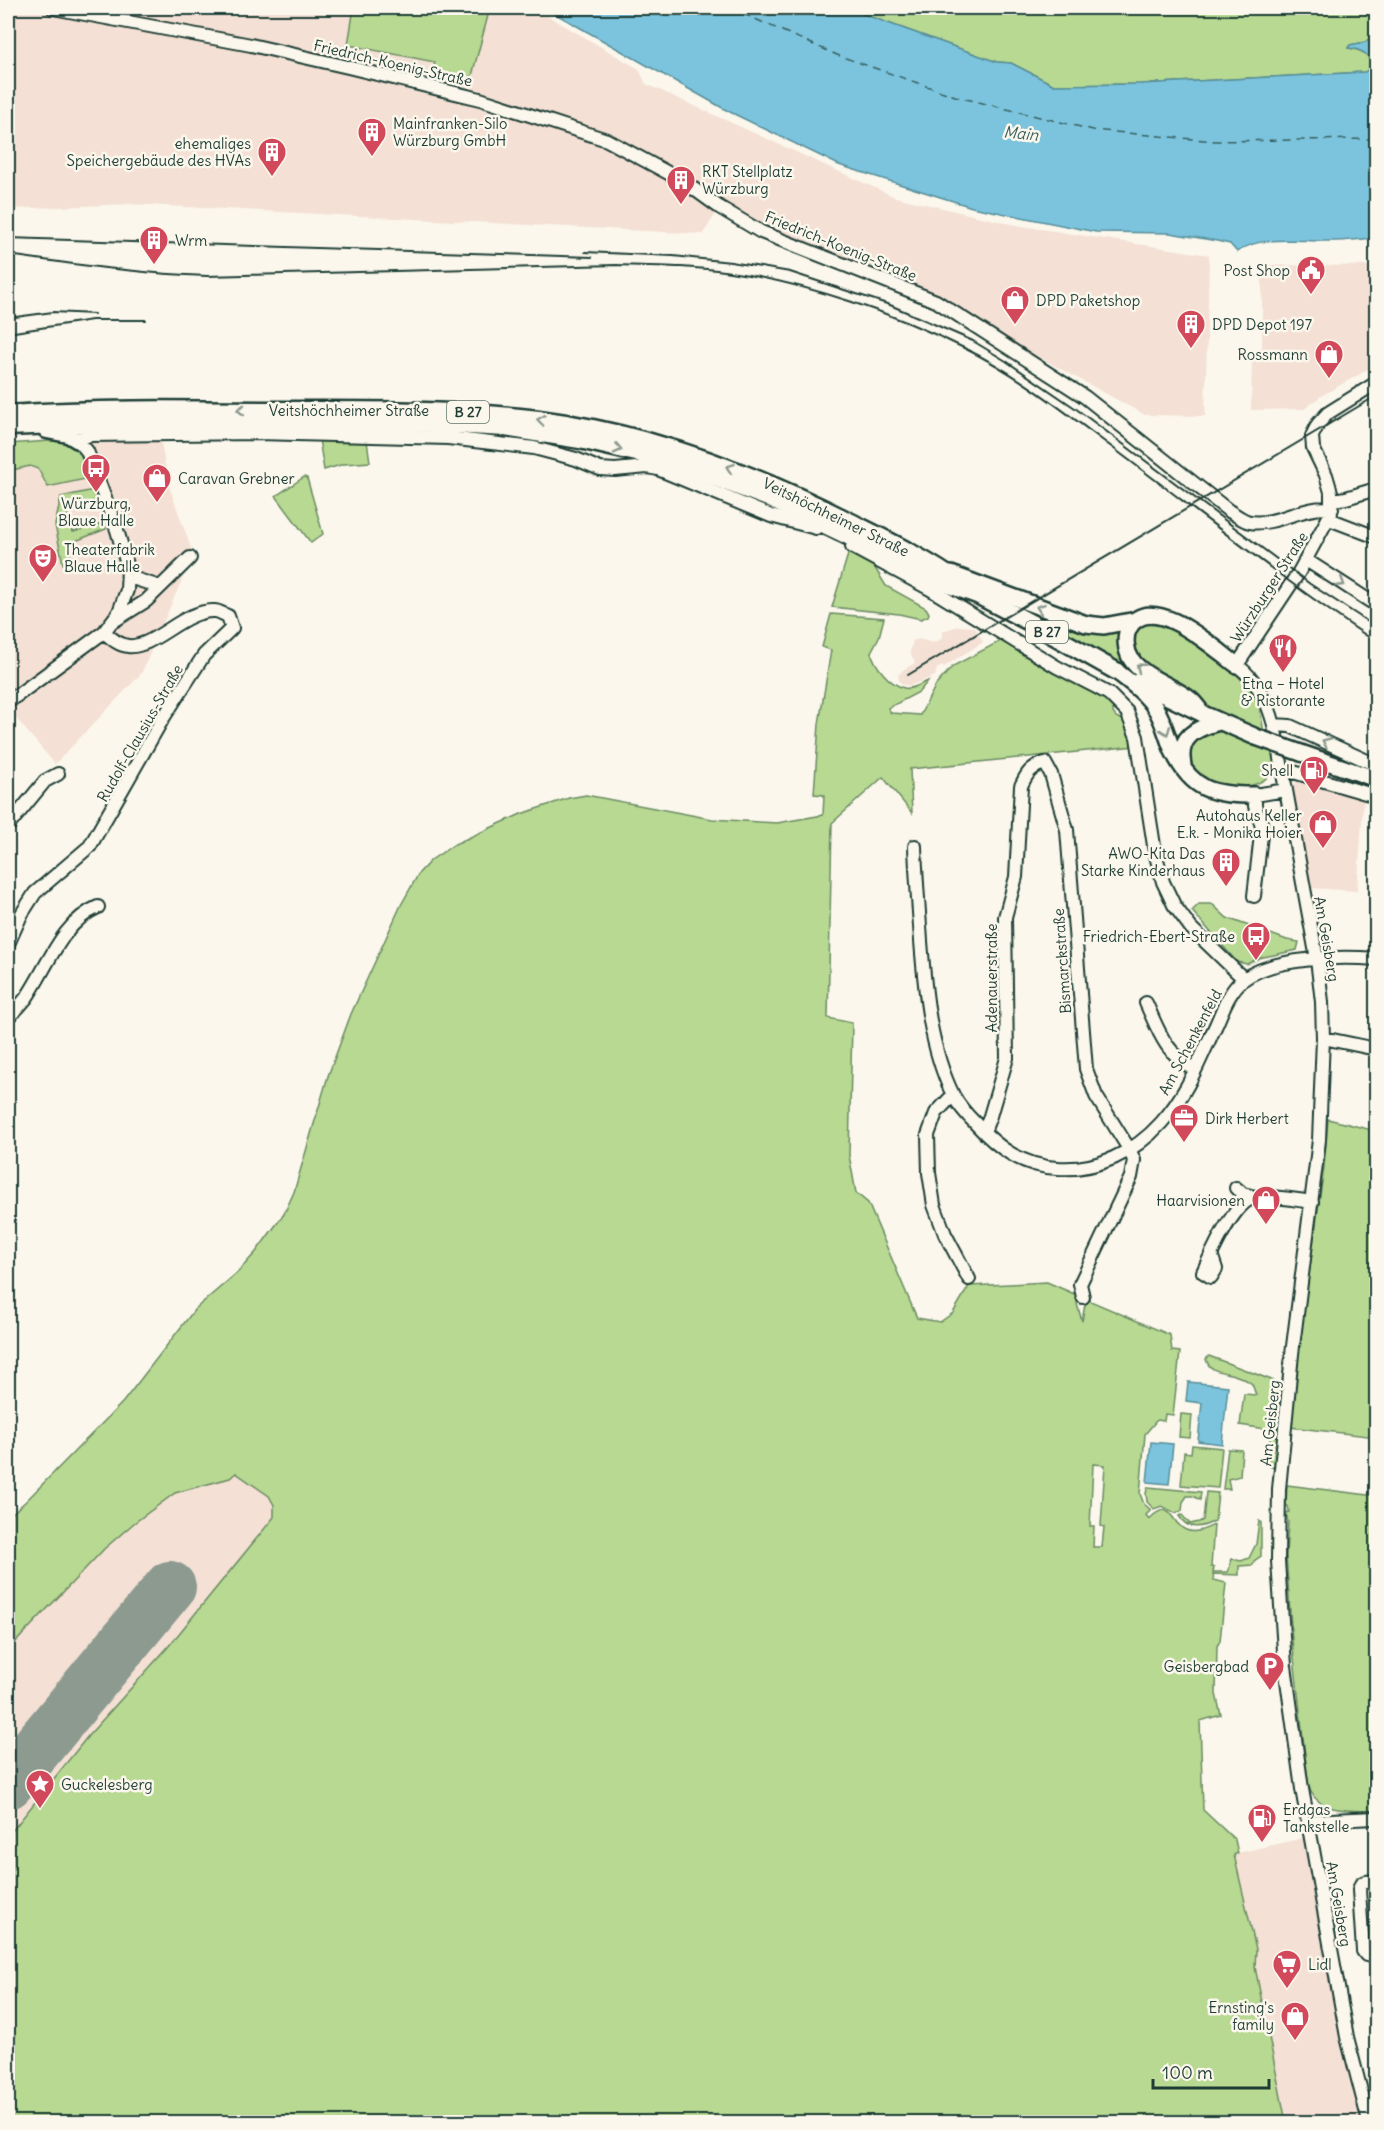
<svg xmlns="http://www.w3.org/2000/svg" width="1384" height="2130" viewBox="0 0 1384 2130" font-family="Delius,sans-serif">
  <rect width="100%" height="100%" fill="#fbf7ec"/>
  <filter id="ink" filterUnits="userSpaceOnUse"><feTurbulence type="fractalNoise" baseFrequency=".0167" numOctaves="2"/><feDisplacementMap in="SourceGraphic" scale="12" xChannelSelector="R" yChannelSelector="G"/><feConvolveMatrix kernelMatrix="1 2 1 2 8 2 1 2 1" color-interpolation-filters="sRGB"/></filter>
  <g filter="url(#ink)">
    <path fill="#f4e0d4" d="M8,8H534L639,69L646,84L895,197L1015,225L1209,255L1205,416L1145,415L936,301L873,275L720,207L703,234L129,204L8,209Z
      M1262,265L1376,266V365L1321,396L1304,409L1251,410L1252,354L1262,349Z
      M160,438L169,486L193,554L141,674L55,764L8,709V447L89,443V440Z
      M958,626L975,627L983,642L944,667L943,665L937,669L935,676L909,686L902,684L899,681L898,675L903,670L915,663L910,651L913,641L919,639L932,643L936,642L943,638V631Z
      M1302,779L1364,793L1357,891L1310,888L1292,785Z
      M236,1472L269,1496L274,1505V1517L168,1647L88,1736L8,1836V1650L104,1549L134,1523L175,1493L230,1478Z
      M1303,1838L1342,2040L1362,2122H1286L1255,1967L1256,1949L1234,1854Z"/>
    <path fill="#b7d992" stroke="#6b8b63" stroke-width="1.5" fill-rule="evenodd" d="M354,8H490L470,83L432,75L435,62L348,45Z
      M850,8H1376V30L1366,42L1350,45L1348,48C1361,50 1369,53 1373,66L1365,72L1141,84L1054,85L1011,63L997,62L860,13Z
      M319,439L367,441L370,462L344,464L324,470Z
      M63,440L81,454L90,478L48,487L38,469L30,466L8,471V444Z
      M304,477L307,478L323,534L311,543L276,496Z
      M94,490L97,500L66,510L73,532L104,523L106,529L70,543V559L63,564L55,525L61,497Z
      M849,551L867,561L875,568L886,586L926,608L929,613L928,616L921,619L899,614L832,607Z
      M1037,610L1121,627L1135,668L1131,672L1027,617Z
      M831,614L884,618L879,637L871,652C875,666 889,684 904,688C912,690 920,684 928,681L919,692L888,708L891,713L920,715L936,685L953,666L1004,639L1055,673L1085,684L1113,703V713L1116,717L1128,722L1135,746L910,769L912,813L883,777L832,823L828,1018L852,1023L849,1155L856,1193L868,1203L917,1318L940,1322L953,1313L969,1286L1047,1282L1079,1296L1077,1304L1082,1321L1086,1299L1170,1335L1172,1351L1180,1352L1173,1415L1165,1414L1164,1421L1157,1420L1145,1434L1140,1494L1144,1504L1151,1510L1146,1515L1149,1519C1173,1497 1169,1523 1186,1530C1196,1534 1205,1529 1214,1525L1211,1567H1214L1213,1572H1228L1232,1559L1241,1561L1249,1558L1256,1544L1259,1521L1261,1522V1556L1254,1561L1253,1565L1239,1566V1575L1213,1574L1214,1580L1226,1583L1220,1641L1217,1646L1216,1694L1221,1715L1200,1721L1203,1810L1235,1840L1238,1853L1234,1855L1256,1949L1255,1967L1286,2122H8V1836L88,1736L168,1647L274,1517V1505L269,1496L236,1473L230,1478L175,1493L134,1523L104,1549L8,1650V1517L26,1501L123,1402L195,1309L238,1272L256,1252L284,1214L294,1192L328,1076L351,1014L401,905L419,873L431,860L455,844L521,814L569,798L586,795L712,819L777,823L823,815L824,795L814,794L819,724L831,650L822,647ZM1093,1464L1105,1465L1101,1526L1104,1527L1102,1547H1093L1094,1526H1090Z
      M1161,620C1185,636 1247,674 1257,701C1261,710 1262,722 1264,733L1216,712L1135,657L1132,633L1136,626Z
      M1215,730L1221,731L1273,751C1273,756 1274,762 1273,766C1267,798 1203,788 1190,765C1188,761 1187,755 1186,751L1194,738Z
      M1199,904H1212L1227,918L1287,940L1299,942L1297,950L1259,958L1247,964L1237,962L1192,911Z
      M1328,1119L1376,1131V1437L1290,1427L1291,1403L1324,1167Z
      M1209,1356L1282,1384L1274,1468L1269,1466L1270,1428L1265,1429L1240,1425L1244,1394L1256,1395L1252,1384C1247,1380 1241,1377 1234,1375C1223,1372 1209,1372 1206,1359Z
      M1181,1414L1192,1415L1190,1438L1179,1437Z
      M1192,1445L1222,1448L1218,1488L1181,1485L1184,1452L1191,1453Z
      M1228,1449L1242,1450L1240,1476L1228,1479L1230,1489H1223Z
      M1287,1485L1376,1496V1811C1355,1810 1322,1814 1311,1792C1308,1787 1308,1779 1307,1773L1292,1640L1286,1555L1288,1522L1286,1513L1289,1512L1288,1506H1286Z
      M1148,1487L1201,1492L1200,1500L1193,1496H1187L1183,1502L1182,1511L1175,1513L1162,1506L1154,1509L1147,1502L1146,1493Z
      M1206,1492L1218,1493L1215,1521C1201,1528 1188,1531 1179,1516L1182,1515L1190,1524L1199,1522L1203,1520Z"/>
    <path fill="#7cc4dd" stroke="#578e99" stroke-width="1.5" d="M545,8H850L860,13L997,62L1011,63L1054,85L1141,84L1365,72L1373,66C1369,53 1360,49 1348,48L1350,45L1366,42L1376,30V238C1361,239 1345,241 1329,241C1302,242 1260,234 1237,252L1230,244L1217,241L1170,233L1096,232L972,207L839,165L728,111Z
      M1188,1382L1228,1386L1222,1444L1198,1441L1202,1403L1186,1401Z
      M1151,1442L1173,1444L1169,1484L1147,1482Z"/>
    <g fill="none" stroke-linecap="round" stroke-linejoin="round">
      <path stroke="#365f5e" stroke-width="1.5" stroke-dasharray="8 6" stroke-linecap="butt" d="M730,8L837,55L958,97L1093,130L1215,141L1376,139"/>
      <path stroke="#8d9a90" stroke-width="52" d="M8,1783L170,1587"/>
      <g stroke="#1f3d34" stroke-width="16">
        <path id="minor" d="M53,8L251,45L348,67L480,99L607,140L683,181L719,207L761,232L936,301L1085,397L1229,511C1235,514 1243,521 1250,522C1278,526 1304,504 1332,509
          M1332,500L1346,498L1376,489
          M1329,519L1376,537
          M852,547L930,589L1057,667L1096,687L1109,694L1127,712L1137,737L1155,852L1163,882L1174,905L1191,928L1244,979
          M1306,560L1376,605
          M129,577L160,587
          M114,621L146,601L190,558
          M8,702L104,632L119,612L127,590L128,568L117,530L87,451L78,440L89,435L258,433L448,438L534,448L576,459L600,469L615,470L647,467L658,469L771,516L816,528
          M1274,725L1290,726L1376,765
          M1283,769L1376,796
          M8,826L45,781L58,774
          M915,846C916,878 919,909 921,941C925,993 930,1048 953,1095C959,1106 967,1115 976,1124C998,1148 1022,1166 1057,1168C1097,1171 1134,1153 1161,1123C1187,1095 1200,1059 1216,1025C1223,1009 1230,989 1244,979C1273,957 1342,956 1376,959
          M1254,896L1262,826L1255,806V795L1286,790
          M8,944L21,915L35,893L90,846L162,720L204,655L232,628L228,616C224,615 219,611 215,611C184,609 154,649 128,646C118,645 111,638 104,632
          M1146,1003C1160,1034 1164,1051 1195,1070
          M8,1016C16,1012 21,1004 27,997C48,966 62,922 98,907
          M1323,1038L1376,1049
          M953,1095L936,1113L928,1135L929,1173L934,1205L945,1234L969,1279
          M984,1132L990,1116L1007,1058L1005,917L1016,877L1021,786C1027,773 1031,767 1045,763L1051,774L1067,830L1086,1069L1096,1096L1129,1149L1134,1160L1131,1177L1080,1284L1083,1297
          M1236,1188L1243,1194L1255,1197
          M1211,1254L1216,1269L1211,1277L1203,1272C1212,1253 1234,1200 1256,1197C1272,1195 1296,1200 1312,1202
          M1308,1821L1376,1818
          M1376,1881L1365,1882L1361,1884L1359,1890L1363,1951L1366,1955L1376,1956
          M1369,2122L1347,2037L1302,1789L1285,1666L1278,1561L1279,1489L1292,1354L1319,1140L1323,1038L1322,1002L1317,959L1274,725C1267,699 1258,682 1237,665L1299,572L1331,513V492L1326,475L1313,448L1312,436L1318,424L1328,413L1376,383"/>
      </g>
      <g stroke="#1f3d34" stroke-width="20">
        <path id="major" d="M951,574L1086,624L1104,626L1136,620
          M1116,671C1130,682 1146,693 1156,709C1164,722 1167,737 1173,751C1192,791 1213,795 1255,795
          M1137,682L1203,714L1256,737
          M1203,714C1199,710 1196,704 1191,700C1175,687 1142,677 1131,659C1126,651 1124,637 1129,628C1151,589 1216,650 1237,665
          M1301,753L1376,779
          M1183,765C1177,737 1196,728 1219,722"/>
      </g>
      <g stroke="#1f3d34" stroke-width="21">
        <path id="highway" d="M8,414C92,408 176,409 261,410C354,410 446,408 539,419C647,433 752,472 849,521C887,540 927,559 961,584
          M8,427L128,422L436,424L505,428L580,440L645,455L686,467L768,498L852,538L930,578L977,595L1031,623L1116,671
          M47,430L68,434L78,440"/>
      </g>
      <use href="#minor" stroke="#fbf7ec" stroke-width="12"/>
      <use href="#major" stroke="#fbf7ec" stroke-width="15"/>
      <use href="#highway" stroke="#fbf7ec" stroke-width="16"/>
      <path stroke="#1f3d34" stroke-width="2" d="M8,238L592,257
        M585,252L673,256L731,262L790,272L890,305L973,341L1006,361L1075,408L1310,584L1376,627
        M8,255C74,264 140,274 207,276L616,265C654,266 692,266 730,272C807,283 896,314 966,349C1019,375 1066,413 1113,448C1200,513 1285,582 1376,642
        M8,318L53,312L94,314
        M8,333L92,320H146
        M908,675L1376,396"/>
      <g stroke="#1f3d34" stroke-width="20" stroke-linecap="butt">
        <path id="major-bridge" d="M1256,737L1301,753"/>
      </g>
      <use href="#major-bridge" stroke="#fbf7ec" stroke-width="15"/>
    </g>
    <defs><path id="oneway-chevron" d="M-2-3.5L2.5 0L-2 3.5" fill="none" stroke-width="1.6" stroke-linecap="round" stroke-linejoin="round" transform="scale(1.5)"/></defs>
    <g stroke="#8d9a90">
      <use href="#oneway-chevron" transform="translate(241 410) rotate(180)"/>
      <use href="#oneway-chevron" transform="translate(541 420) rotate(-172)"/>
      <use href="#oneway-chevron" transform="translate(618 449) rotate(13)"/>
      <use href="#oneway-chevron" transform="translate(730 468) rotate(-160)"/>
      <use href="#oneway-chevron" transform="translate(1341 583) rotate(32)"/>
      <use href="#oneway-chevron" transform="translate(1040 608) rotate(-159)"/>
      <use href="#oneway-chevron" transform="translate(1140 667) rotate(-141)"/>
      <use href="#oneway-chevron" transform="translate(1166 731) rotate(69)"/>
      <use href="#oneway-chevron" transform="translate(1326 742) rotate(-156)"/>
    </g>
  </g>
  <defs>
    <g id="building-pin" transform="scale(1.5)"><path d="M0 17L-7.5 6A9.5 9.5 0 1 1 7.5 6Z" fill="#d1495b" stroke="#fbf7ec"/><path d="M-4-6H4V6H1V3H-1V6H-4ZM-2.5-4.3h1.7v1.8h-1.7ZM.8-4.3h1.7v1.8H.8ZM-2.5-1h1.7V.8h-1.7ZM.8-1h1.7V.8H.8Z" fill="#fff"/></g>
    <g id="civic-pin" transform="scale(1.5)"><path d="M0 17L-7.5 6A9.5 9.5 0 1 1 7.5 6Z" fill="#d1495b" stroke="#fbf7ec"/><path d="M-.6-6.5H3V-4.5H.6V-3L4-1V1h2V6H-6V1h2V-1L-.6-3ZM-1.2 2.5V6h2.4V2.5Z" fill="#fff"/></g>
    <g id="shop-pin" transform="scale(1.5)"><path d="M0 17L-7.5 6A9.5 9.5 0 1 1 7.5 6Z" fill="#d1495b" stroke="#fbf7ec"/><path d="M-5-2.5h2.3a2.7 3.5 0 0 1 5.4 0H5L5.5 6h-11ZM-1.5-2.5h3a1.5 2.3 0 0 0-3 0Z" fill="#fff"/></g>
    <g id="bus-pin" transform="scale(1.5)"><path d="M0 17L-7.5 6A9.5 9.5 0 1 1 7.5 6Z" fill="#d1495b" stroke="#fbf7ec"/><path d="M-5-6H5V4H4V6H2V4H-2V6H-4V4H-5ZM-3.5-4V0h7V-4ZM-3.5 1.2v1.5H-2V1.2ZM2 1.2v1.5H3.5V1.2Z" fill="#fff"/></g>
    <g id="theatre-pin" transform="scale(1.5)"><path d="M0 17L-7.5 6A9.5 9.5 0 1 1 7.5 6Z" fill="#d1495b" stroke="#fbf7ec"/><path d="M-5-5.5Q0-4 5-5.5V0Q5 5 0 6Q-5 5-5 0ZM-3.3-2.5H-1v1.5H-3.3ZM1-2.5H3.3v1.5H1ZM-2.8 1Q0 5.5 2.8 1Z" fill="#fff"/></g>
    <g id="restaurant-pin" transform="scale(1.5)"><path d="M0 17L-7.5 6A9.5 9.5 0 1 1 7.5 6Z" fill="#d1495b" stroke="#fbf7ec"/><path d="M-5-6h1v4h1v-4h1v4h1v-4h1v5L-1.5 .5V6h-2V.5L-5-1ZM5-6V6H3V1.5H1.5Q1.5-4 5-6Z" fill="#fff"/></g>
    <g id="fuel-pin" transform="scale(1.5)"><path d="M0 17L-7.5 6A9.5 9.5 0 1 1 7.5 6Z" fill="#d1495b" stroke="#fbf7ec"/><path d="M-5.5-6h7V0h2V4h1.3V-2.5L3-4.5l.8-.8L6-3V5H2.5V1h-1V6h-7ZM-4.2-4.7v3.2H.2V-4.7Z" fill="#fff"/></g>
    <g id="office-pin" transform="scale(1.5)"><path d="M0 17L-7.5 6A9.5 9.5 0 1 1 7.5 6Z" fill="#d1495b" stroke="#fbf7ec"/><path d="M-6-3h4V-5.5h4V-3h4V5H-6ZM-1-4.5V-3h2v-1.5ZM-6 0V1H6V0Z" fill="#fff"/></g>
    <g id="parking-pin" transform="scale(1.5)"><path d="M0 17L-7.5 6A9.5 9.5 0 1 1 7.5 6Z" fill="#d1495b" stroke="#fbf7ec"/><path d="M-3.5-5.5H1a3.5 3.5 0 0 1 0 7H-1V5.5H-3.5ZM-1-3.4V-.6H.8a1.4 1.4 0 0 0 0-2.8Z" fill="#fff"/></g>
    <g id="sight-pin" transform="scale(1.5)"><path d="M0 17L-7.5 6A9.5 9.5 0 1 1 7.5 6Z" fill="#d1495b" stroke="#fbf7ec"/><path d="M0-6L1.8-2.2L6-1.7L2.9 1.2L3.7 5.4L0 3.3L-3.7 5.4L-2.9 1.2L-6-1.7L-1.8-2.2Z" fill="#fff"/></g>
    <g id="supermarket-pin" transform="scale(1.5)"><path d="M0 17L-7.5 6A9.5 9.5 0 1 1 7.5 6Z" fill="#d1495b" stroke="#fbf7ec"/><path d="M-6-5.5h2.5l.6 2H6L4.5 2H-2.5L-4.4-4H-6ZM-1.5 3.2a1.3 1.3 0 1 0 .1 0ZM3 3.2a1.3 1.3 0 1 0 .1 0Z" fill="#fff"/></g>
  </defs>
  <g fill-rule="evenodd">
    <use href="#building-pin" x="372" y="132"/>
    <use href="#building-pin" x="272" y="152"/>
    <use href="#building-pin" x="681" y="180"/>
    <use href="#building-pin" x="154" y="240"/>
    <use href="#civic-pin" x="1311" y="270"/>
    <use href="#shop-pin" x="1015" y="300"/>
    <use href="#building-pin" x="1191" y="324"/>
    <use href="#shop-pin" x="1329" y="354"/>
    <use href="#bus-pin" x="96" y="468"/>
    <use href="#shop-pin" x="157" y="478"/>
    <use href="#theatre-pin" x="43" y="558"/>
    <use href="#restaurant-pin" x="1283" y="648"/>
    <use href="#fuel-pin" x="1314" y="770"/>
    <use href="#shop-pin" x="1323" y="824"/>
    <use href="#building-pin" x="1226" y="862"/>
    <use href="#bus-pin" x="1256" y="936"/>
    <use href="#office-pin" x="1184" y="1118"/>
    <use href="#shop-pin" x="1266" y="1200"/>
    <use href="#parking-pin" x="1270" y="1666"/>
    <use href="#sight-pin" x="40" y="1784"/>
    <use href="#fuel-pin" x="1262" y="1818"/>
    <use href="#supermarket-pin" x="1287" y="1964"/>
    <use href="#shop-pin" x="1295" y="2016"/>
  </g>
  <g text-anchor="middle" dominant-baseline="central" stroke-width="5" stroke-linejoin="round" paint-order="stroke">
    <g fill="#fbf7ec" stroke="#61756b" stroke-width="1.5">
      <rect x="447" y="401" width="42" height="22" rx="4.5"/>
      <rect x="1026" y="621" width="42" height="22" rx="4.5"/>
    </g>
    <g font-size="14" font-weight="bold" fill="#1f3d34">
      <text x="468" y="412">B 27</text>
      <text x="1047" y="632">B 27</text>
    </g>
    <g font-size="15" fill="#1f3d34" stroke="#fbf7ec">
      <text transform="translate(393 63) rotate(13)">Friedrich-Koenig-Straße</text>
      <text transform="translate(841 246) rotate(22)">Friedrich-Koenig-Straße</text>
      <text x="349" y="410">Veitshöchheimer Straße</text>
      <text transform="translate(836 517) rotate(26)">Veitshöchheimer Straße</text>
      <text transform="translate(1269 587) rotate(-57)">Würzburger Straße</text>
      <text transform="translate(140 733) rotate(-60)">Rudolf-Clausius-Straße</text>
      <text transform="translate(1327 939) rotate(80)">Am Geisberg</text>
      <text transform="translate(1062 961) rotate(-94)">Bismarckstraße</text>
      <text transform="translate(991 978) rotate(-90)">Adenauerstraße</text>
      <text transform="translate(1190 1042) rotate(-62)">Am Schenkenfeld</text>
      <text transform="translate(1270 1423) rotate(-84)">Am Geisberg</text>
      <text transform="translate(1339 1904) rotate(80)">Am Geisberg</text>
    </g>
    <g font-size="15" fill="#1f3d34" stroke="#fbf7ec" text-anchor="start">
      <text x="393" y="123">Mainfranken-Silo<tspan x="393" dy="17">Würzburg GmbH</tspan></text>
      <text x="251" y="143" text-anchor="end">ehemaliges<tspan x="251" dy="17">Speichergebäude des HVAs</tspan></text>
      <text x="702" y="171">RKT Stellplatz<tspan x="702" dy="17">Würzburg</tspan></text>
      <text x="175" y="240">Wrm</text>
      <text x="1290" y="270" text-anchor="end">Post Shop</text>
      <text x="1036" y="300">DPD Paketshop</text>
      <text x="1212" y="324">DPD Depot 197</text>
      <text x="1308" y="354" text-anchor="end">Rossmann</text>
      <text x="178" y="478">Caravan Grebner</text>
      <text x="96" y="503" text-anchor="middle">Würzburg,<tspan x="96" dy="17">Blaue Halle</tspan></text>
      <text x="64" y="549">Theaterfabrik<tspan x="64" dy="17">Blaue Halle</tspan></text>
      <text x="1283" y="683" text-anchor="middle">Etna – Hotel<tspan x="1283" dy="17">&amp; Ristorante</tspan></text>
      <text x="1293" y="770" text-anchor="end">Shell</text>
      <text x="1302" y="815" text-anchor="end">Autohaus Keller<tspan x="1302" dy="17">E.k. - Monika Hoier</tspan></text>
      <text x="1205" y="853" text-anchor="end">AWO-Kita Das<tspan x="1205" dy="17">Starke Kinderhaus</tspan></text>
      <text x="1235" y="936" text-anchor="end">Friedrich-Ebert-Straße</text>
      <text x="1205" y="1118">Dirk Herbert</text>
      <text x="1245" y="1200" text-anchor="end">Haarvisionen</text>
      <text x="1249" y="1666" text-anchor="end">Geisbergbad</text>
      <text x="61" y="1784">Guckelesberg</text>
      <text x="1283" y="1809">Erdgas<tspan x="1283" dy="17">Tankstelle</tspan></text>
      <text x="1308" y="1964">Lidl</text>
      <text x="1274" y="2007" text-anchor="end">Ernsting's<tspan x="1274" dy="17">family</tspan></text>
    </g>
    <g font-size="16" font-style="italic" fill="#365f5e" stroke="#fbf7ec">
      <text transform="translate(1021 133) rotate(6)">Main</text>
    </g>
  </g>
  <rect width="1384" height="2130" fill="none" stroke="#fbf7ec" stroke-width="30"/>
  <rect x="15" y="15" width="1354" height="2100" fill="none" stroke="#1f3d34" stroke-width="2" filter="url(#ink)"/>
  <path d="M1153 2079v9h116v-9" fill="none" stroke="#1f3d34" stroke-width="3"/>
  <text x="1162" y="2079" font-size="18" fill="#1f3d34" stroke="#fbf7ec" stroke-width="4.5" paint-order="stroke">100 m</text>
</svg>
